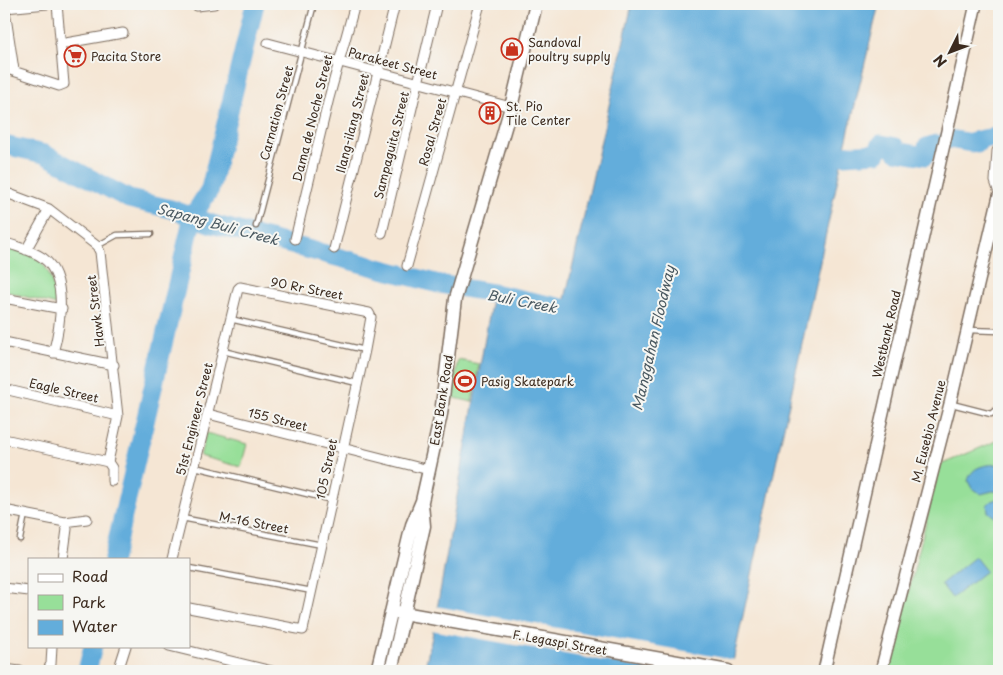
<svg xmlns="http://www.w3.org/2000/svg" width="1003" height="675" viewBox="0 0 1003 675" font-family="'Playpen Sans',sans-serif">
  <rect width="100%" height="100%" fill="#f6f6f2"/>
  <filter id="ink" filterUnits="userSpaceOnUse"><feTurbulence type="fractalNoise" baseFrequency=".02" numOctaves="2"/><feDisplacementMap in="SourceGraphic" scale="10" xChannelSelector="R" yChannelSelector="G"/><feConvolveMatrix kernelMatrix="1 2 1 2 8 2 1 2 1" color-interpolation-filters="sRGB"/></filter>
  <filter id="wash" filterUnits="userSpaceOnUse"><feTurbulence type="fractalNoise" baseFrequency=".0096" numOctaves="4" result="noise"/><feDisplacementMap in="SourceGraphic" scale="20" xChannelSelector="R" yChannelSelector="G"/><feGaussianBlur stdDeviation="1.12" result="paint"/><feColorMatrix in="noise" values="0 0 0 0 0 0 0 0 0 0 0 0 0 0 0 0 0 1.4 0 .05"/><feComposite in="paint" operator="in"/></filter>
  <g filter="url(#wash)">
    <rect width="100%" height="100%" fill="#f5e6d4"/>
    <path fill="#97df99" stroke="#69845c" d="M4,246C45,257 49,263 57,305L4,291Z
      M458,360L479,364L472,402L451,397Z
      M206,433L247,444L241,467L200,456Z
      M999,440V671H889L940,465Z"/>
    <path fill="#63addb" stroke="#4f6c7c" d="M632,4H879L843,155L731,671H424L432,637L493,293L563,308Z
      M999,464V492L993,491L981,494L971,487L968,481C972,465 986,465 999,464Z
      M997,499L999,500V520L988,512L987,505L991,501Z
      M975,557L986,571L952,598L941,584Z"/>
    <path fill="#f5e6d4" d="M435,606L735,660L733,671H660L431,630Z"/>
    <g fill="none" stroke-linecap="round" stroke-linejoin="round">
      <path stroke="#63addb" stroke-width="19" d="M949,139L977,144L978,140L999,136
        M4,145L44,154L129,199L171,209L212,224L439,284L493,293L563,308L582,322
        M843,155L877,153L881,144L896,147V151L925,156L927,147L936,144
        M113,559L193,216L210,189L255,4
        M87,671L93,646"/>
    </g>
  </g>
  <g filter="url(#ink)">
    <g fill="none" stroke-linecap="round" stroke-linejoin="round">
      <g stroke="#7c6c5e" stroke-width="7">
        <path id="service" d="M256,226L314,4
          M97,246L117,235L151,234
          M230,319L365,350
          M968,330L999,331
          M223,351L357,383
          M952,404L991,414L999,407
          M195,467L332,500
          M182,518L322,545
          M20,539L25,514
          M189,568L312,591"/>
      </g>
      <g stroke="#7c6c5e" stroke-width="11">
        <path id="minor" d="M4,4L14,70
          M196,4L197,6L214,4
          M5,8L47,4
          M268,43L511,107
          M60,44L123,33
          M4,68L59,86L64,84L57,4
          M999,148L997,151L995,181L999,193
          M4,192L49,209L97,246L100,252L118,416L108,462L112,468V481
          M382,233L437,4
          M295,239L329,98L355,4
          M4,242C16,247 32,250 43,258C69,277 60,328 53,353
          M334,249L395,4
          M26,250L49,209
          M407,266L480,4
          M4,298L62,309
          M4,342L114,365
          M4,389L118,416
          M208,414L429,470
          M4,439L108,462
          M4,510L65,522L87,519
          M63,559L67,529L65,522
          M172,559L238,289L240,287L369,313L371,317L365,350L303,630L189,608
          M4,588L29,591
          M169,646L272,671
          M4,669L20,671
          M47,671L51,664L52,646
          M118,671L126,646"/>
      </g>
      <g stroke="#7c6c5e" stroke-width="14">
        <path id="tertiary" d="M824,671L976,4
          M881,671L950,404L999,196"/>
      </g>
      <g stroke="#7c6c5e" stroke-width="15">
        <path id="secondary" d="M392,611L728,671
          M377,671L412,525L422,501L429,470L441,414L455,299L511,107L536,4
          M391,671L424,526L422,504"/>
      </g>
      <use href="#service" stroke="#fff" stroke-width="4.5"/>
      <use href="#minor" stroke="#fff" stroke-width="9"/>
      <use href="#tertiary" stroke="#fff" stroke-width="11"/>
      <use href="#secondary" stroke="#fff" stroke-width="12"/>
    </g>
  </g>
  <defs>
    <g id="shop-ring" transform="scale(1.125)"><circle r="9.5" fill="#f6f6f2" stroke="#c8321e" stroke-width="1.5"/><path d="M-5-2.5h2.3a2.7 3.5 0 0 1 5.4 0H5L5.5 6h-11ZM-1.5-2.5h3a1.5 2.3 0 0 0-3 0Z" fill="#c8321e"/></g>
    <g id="supermarket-ring" transform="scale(1.125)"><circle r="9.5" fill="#f6f6f2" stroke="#c8321e" stroke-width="1.5"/><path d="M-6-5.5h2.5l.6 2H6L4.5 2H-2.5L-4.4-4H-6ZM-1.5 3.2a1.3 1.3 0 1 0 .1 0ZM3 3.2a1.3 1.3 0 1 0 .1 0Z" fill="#c8321e"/></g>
    <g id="building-ring" transform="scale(1.125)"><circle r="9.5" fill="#f6f6f2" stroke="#c8321e" stroke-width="1.5"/><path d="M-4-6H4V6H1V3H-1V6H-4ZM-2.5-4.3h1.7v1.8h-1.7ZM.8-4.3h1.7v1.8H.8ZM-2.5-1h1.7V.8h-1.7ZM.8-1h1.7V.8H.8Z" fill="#c8321e"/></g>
    <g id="stadium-ring" transform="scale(1.125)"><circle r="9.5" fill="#f6f6f2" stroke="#c8321e" stroke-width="1.5"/><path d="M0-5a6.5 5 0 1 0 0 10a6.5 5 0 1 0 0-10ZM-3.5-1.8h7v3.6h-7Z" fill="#c8321e"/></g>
  </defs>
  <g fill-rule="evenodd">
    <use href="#shop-ring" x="512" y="49"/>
    <use href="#supermarket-ring" x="75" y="56"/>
    <use href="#building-ring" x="490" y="113"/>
    <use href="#stadium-ring" x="465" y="381"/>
  </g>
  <g text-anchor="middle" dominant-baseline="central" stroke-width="4" stroke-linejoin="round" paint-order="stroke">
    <g font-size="12" fill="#3b2a1e" stroke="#f6f6f2" text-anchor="start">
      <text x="528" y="42">Sandoval<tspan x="528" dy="14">poultry supply</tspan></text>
      <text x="91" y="56">Pacita Store</text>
      <text x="506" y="106">St. Pio<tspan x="506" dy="14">Tile Center</tspan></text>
      <text x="481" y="381">Pasig Skatepark</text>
    </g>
    <g font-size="12" fill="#3b2a1e" stroke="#f6f6f2">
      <text transform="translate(393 63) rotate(15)">Parakeet Street</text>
      <text transform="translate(276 113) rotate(-75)">Carnation Street</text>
      <text transform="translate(312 118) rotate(-76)">Dama de Noche Street</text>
      <text transform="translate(352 123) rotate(-76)">Ilang-ilang Street</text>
      <text transform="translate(432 132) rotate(-74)">Rosal Street</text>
      <text transform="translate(391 145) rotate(-76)">Sampaguita Street</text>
      <text transform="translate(307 288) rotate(11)">90 Rr Street</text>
      <text transform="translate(95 311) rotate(-97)">Hawk Street</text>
      <text transform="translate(886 334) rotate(-77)">Westbank Road</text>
      <text transform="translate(64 390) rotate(13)">Eagle Street</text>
      <text transform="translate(441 400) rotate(-81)">East Bank Road</text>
      <text transform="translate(194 419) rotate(-76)">51st Engineer Street</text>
      <text transform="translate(278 419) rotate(14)">155 Street</text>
      <text transform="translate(928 431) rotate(-76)">M. Eusebio Avenue</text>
      <text transform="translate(326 469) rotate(-78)">105 Street</text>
      <text transform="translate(254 522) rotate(11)">M-16 Street</text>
      <text transform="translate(560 642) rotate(10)">F. Legaspi Street</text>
    </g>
    <g font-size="14" font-style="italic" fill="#495860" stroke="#f6f6f2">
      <text transform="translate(218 224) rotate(15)">Sapang Buli Creek</text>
      <text transform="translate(522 301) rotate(11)">Buli Creek</text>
      <text transform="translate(653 338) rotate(-77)">Manggahan Floodway</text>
    </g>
  </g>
  <rect width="1003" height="675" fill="none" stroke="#f6f6f2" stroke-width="20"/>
  <rect x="28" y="558" width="162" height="90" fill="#f6f6f2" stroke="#aba49d"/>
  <rect x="38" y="574" width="25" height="8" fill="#ffffff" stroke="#aba49d"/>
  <text x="72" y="582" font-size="15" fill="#3b2a1e">Road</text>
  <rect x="38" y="595" width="25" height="15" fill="#97df99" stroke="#aba49d"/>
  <text x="72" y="608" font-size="15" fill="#3b2a1e">Park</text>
  <rect x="38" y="620" width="25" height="15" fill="#63addb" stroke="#aba49d"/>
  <text x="72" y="632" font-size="15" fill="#3b2a1e">Water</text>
  <g transform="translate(950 52) rotate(228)" stroke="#f6f6f2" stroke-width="4" paint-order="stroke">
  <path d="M0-4L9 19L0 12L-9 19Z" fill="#3b2a1e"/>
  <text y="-8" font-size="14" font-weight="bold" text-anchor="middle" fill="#3b2a1e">N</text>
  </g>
</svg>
